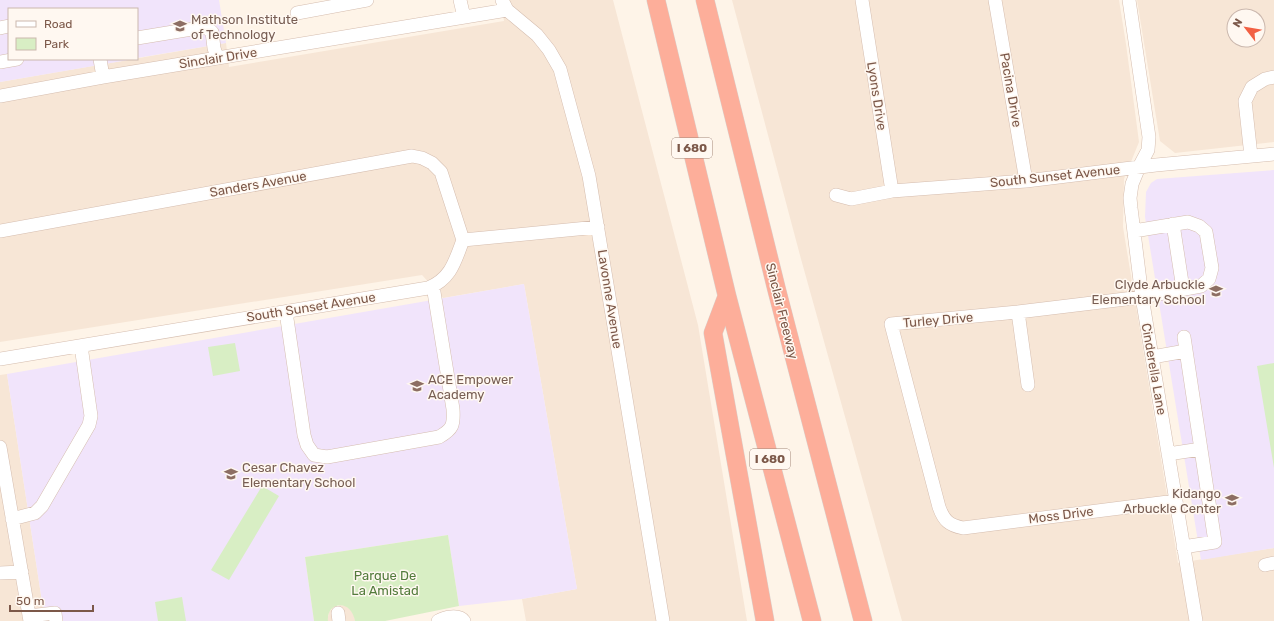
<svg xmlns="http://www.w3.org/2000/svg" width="1274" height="621" viewBox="0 0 1274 621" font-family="Rubik,sans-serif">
  <rect width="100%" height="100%" fill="#fef4e8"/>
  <path fill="#f7e6d6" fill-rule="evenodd" d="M501,0H613L698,325L747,621H526L522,599L577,589L524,284L443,298L422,275L0,342V82L226,43L229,67L504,21Z
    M732,0H1119L1126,44L1139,142L1124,179L1123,227L1178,563L1274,548V621H902L801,259Z
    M1137,0H1274V142L1175,153L1160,141ZM1234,16H1258V40H1234Z
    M7,374L45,621H0V375Z
    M340,605L346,606L350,609L354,615L355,621H328V617L329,612L333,608Z"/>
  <path fill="#f1e4fb" d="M0,0H219L226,43L137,58V9H9V59H134L0,82Z
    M1274,170V548L1201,560L1145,217L1146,192L1151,183L1157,179Z
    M524,284L577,589L522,599L459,606L448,535L305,557L314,621H45L7,374Z"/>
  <path fill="#d8eec4" d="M235,343L240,371L213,376L208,347Z
    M1274,363V468L1257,366Z
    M262,486L279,496L229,580L211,570Z
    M448,535L459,606L385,621H355C351,598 326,602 328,621H314L305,557Z
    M182,597L186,621H158L155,602Z"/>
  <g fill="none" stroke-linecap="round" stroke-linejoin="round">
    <g stroke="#d5bdaf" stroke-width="14">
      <path id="minor" d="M460,0L464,17
        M502,0L507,10L537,35L549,50L560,69L589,176L663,621
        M862,0L892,191
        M995,0L1026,181
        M1129,0L1149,137L1148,150L1139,167L1132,184L1130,198L1131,208L1142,297L1196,621
        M297,13L367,0
        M0,28L9,26
        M137,38L204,27L208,29L212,32L214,48L217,58
        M100,59L103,77
        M0,62L17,59
        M0,96L103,77L507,10
        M1251,156L1245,101L1252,87L1265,79L1274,77
        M836,195L851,199L892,191L1026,181L1156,165L1274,154
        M1173,224L1183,289
        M0,231L412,156L422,158L432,163L441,172L463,240
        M1134,231L1188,222L1199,226L1206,232L1212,268L1209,279L1201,286L1142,297L1018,312L891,324L939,507C944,521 949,525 963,528L1176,501
        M463,240L598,227
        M286,312L304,435L307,445L314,455L327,457L439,437C453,429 454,425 453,409L433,286
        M1018,312L1028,385
        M1152,357L1186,351
        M0,359L428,288C451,279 455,261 463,240
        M0,447L30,621
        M1168,454L1201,449
        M12,519L35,513L42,506L89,425L91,416L81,346
        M1183,547L1215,542L1184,337
        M1265,565L1274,563
        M0,573L22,572
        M338,613L339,621
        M29,616L55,613L56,621
        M438,621C444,617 459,614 464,621"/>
    </g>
    <g stroke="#dad0cc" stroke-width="19">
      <path id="highway" d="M656,0L727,296L812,621
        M705,0L777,291L863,621
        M727,296L713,333L765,621"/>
    </g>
    <use href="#minor" stroke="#fff" stroke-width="13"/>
    <use href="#highway" stroke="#fdae9a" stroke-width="18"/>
  </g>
  <defs>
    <g id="school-bare" transform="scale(1.08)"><path d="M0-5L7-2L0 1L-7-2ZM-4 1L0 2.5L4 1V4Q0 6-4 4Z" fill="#8d6e63" stroke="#fff8f1" stroke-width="2.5" paint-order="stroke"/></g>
  </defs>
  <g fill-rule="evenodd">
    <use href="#school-bare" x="180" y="26"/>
    <use href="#school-bare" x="1216" y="291"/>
    <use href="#school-bare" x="417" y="386"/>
    <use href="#school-bare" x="231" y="474"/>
    <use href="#school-bare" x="1232" y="500"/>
  </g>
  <g text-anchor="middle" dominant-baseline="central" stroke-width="3" stroke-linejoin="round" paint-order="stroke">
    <g fill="#fff8f1" stroke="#a3887b" stroke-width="1">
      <rect x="672" y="138" width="40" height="20" rx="3"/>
      <rect x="750" y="449" width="40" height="20" rx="3"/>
    </g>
    <g font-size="12" font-weight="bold" fill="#7c5849">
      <text x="692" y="148">I 680</text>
      <text x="770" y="459">I 680</text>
    </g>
    <g font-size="13" fill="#785e54" stroke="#fff8f1" text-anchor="start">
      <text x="191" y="19">Mathson Institute<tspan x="191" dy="15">of Technology</tspan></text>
      <text x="1205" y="284" text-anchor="end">Clyde Arbuckle<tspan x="1205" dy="15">Elementary School</tspan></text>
      <text x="428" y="379">ACE Empower<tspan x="428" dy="15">Academy</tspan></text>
      <text x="242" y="467">Cesar Chavez<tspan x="242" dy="15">Elementary School</tspan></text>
      <text x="1221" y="493" text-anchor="end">Kidango<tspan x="1221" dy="15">Arbuckle Center</tspan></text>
    </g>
    <g font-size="13" fill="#7c5849" stroke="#fff8f1">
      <text transform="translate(218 58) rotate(-9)">Sinclair Drive</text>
      <text transform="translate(1011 90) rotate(80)">Pacina Drive</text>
      <text transform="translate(877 96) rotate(81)">Lyons Drive</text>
      <text transform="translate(1055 176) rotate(-6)">South Sunset Avenue</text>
      <text transform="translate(258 184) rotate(-10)">Sanders Avenue</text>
      <text transform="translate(610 299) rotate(81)">Lavonne Avenue</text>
      <text transform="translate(311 307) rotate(-9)">South Sunset Avenue</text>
      <text transform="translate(782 311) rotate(76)">Sinclair Freeway</text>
      <text transform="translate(938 320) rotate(-5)">Turley Drive</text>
      <text transform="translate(1154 369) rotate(80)">Cinderella Lane</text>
      <text transform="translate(1061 515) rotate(-7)">Moss Drive</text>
    </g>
    <g font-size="13" fill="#537c3c" stroke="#fff8f1">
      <text x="385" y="575">Parque De<tspan x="385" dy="15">La Amistad</tspan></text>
    </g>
  </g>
  <rect x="8" y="8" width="130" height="52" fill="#fff8f1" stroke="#cbb8ae"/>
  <rect x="16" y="21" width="20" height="6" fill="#ffffff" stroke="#cbb8ae"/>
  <text x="44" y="28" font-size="12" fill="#7c5849">Road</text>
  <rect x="16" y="38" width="20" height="12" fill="#d8eec4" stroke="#cbb8ae"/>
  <text x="44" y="48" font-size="12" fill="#7c5849">Park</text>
  <g transform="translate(1246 28) rotate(301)"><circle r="19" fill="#fff8f1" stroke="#cbb8ae"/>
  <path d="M0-3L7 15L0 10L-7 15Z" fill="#f26043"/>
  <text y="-6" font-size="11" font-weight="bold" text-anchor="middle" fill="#7c5849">N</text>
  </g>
  <path d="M10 605v6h83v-6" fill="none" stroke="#7c5849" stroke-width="2"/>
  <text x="16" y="605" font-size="12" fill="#7c5849" stroke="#fff8f1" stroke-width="3" paint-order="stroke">50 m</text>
</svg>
